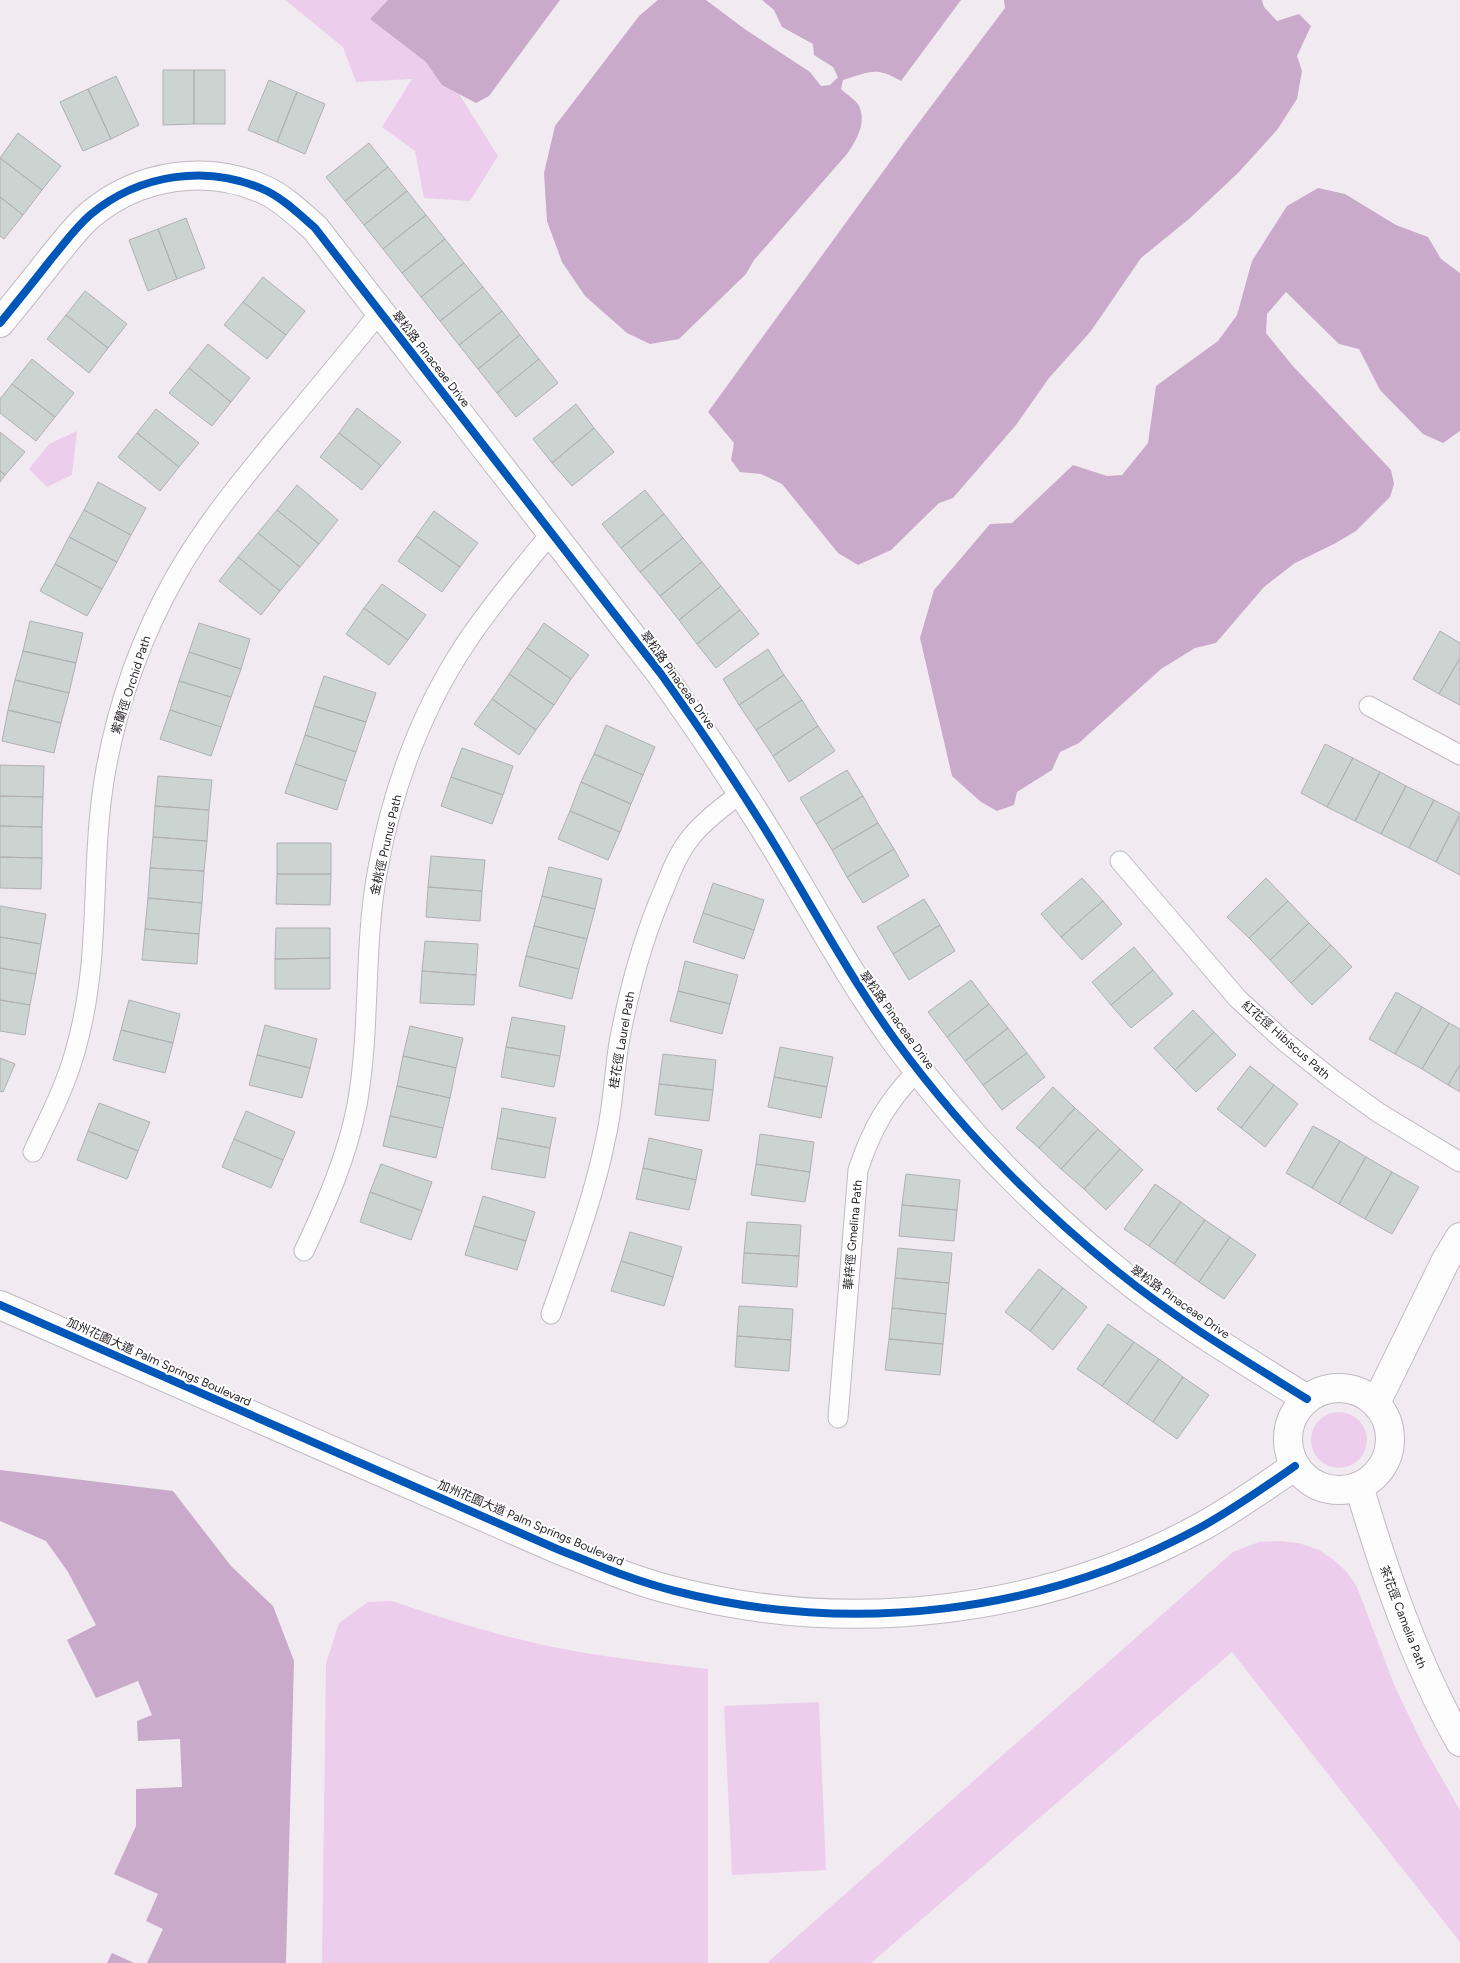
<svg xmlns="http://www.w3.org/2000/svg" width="1460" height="1963" viewBox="0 0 1460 1963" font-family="Figtree,'Noto Sans TC',sans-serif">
  <rect width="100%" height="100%" fill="#f1eaf1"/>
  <path fill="#ecceec" d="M285,0H404L417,27L498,156L470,201L424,198L415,151L382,127L412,79L356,82L343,47Z
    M77,431L72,475L47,487L29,469L49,444Z
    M1311 1440a28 28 0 1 1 56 0a28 28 0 1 1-56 0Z
    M1280,1541L1299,1543L1319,1550L1334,1560L1347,1572L1357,1587L1395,1687L1424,1747L1460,1810V1942L1232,1652L871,1963H767L1233,1552L1259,1542Z
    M392,1601C453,1622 515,1641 579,1652C622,1659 665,1664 708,1669V1963H322L326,1663L339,1623L368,1602Z
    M819,1702L826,1870L732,1875L724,1706Z"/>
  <path fill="#caaaca" d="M388,0H560L489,96L476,103L442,85L426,62L370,19Z
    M658,0H706L746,30L810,72L821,86L830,85L838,77L833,67L814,55L813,44L782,27L774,10L762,0H961L901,81C875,66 870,72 843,80L841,89C846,94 856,100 859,106C867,123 856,141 847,154L754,260L746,274L679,339L650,344L627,333L585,296L562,262L547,221L544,173L555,126L639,16Z
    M1004,0H1262L1264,7L1277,21L1299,14L1311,26L1297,56L1302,71L1297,99L1277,130L1238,173L1189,219L1141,258L1091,331L1049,378L1016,425L953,498L939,503L891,550L858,565L838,553L782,484L761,474L740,472L731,460L734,443L708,412L914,129L1005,8Z
    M1318,188L1345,194L1396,225L1428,237L1441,259L1460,273V431L1443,443L1423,434L1380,390L1359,349L1339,344L1286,292L1267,314L1266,333L1292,365L1391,470L1394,484L1390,497L1356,531L1334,544L1295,563L1264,587L1216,643L1195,648L1161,669L1079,743L1060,752L1052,770L1017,792L1014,805L997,811L981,802L952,776L920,638L934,590L990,524L1012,523L1073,465L1107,476L1122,475L1148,443L1156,386L1218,341L1237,315L1252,261L1287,206Z
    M0,1470L173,1491L231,1566L273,1606L294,1661L286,1963H147L163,1929L146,1921L158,1894L114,1874L136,1826V1789L182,1787L180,1739L138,1741L137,1721L152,1715L138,1681L96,1698L67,1640L96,1625L68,1572L46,1541L0,1521Z
    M112,1953L134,1963H107Z"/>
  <path fill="#cbd4d1" stroke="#b0b0b2" d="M163,70H194V124L163,125Z
    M194,70H225V124H194Z
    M116,76L139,125L111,139L88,89Z
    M269,80L297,92L277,142L248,130Z
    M88,89L111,139L83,151L60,102Z
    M297,92L325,104L305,154L277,142Z
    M18,133L61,166L42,190L0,158Z
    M369,143L388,167L345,201L326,177Z
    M0,158L42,190L23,215L0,197Z
    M388,167L407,191L364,225L345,201Z
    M407,191L426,215L383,249L364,225Z
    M0,197L23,215L4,239L0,236Z
    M426,215L445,239L402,273L383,249Z
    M186,218L205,268L177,279L158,229Z
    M158,229L177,279L148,291L129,240Z
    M445,239L464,263L421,297L402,273Z
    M464,263L483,287L440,321L421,297Z
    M263,277L305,311L286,335L243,302Z
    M483,287L502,311L459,345L440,321Z
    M85,291L127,324L108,348L66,315Z
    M243,302L286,335L267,359L224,325Z
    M502,311L520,335L478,369L459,345Z
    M66,315L108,348L89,373L47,339Z
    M520,335L539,359L497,393L478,369Z
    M208,344L250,378L231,402L189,368Z
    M32,359L74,393L55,417L12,384Z
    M539,359L558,383L516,417L497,393Z
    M189,368L231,402L212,426L169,393Z
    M12,384L55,417L36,441L0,413V399Z
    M576,404L594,428L552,463L533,439Z
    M357,408L401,442L381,466L339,433Z
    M156,409L199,443L179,467L137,433Z
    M594,428L614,452L572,486L552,463Z
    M0,432L25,452L5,475L0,471Z
    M137,433L179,467L160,491L118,457Z
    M339,433L381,466L362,490L320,457Z
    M0,471L5,475L0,482Z
    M98,482L146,508L131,535L84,510Z
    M297,485L338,520L319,544L277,510Z
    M645,490L664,514L621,548L602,524Z
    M84,510L131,535L117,562L69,537Z
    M277,510L319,544L300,567L258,533Z
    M434,511L478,543L460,567L416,536Z
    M664,514L683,538L640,572L621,548Z
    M258,533L300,567L280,591L238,557Z
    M416,536L460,567L442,592L398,561Z
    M69,537L117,562L102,589L55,564Z
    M683,538L702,562L660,596L640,572Z
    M238,557L280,591L261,615L219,581Z
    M702,562L721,586L679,620L660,596Z
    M55,564L102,589L87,616L40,591Z
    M382,584L426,615L408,640L364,608Z
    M721,586L740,610L697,644L679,620Z
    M364,608L408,640L389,665L346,634Z
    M740,610L759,634L716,668L697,644Z
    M30,621L83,633L76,663L23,651Z
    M199,623L250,639L241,669L189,652Z
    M544,623L589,655L571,679L527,648Z
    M1440,631L1460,643V658L1439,694L1413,679Z
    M527,648L571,679L554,705L509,674Z
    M768,649L784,675L739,705L723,679Z
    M23,651L76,663L69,693L15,680Z
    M189,652L241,669L231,697L179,681Z
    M1460,658V705L1439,694Z
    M509,674L554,705L536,730L492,699Z
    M784,675L802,700L756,730L739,705Z
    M324,676L376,693L366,722L314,706Z
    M15,680L69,693L61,723L8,710Z
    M179,681L231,697L221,727L170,710Z
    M492,699L536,730L519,755L474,724Z
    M802,700L818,726L773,756L756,730Z
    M314,706L366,722L356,752L305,735Z
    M8,710L61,723L54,753L2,741Z
    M170,710L221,727L211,756L160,739Z
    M606,725L655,747L643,775L594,754Z
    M818,726L835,751L789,782L773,756Z
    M305,735L356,752L346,781L295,764Z
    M1325,744L1353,758L1327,807L1301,793Z
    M462,748L513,766L503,795L451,777Z
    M594,754L643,775L631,804L581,782Z
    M1353,758L1380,772L1355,821L1327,807Z
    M295,764L346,781L337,810L285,793Z
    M0,765L44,766L43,797L0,796Z
    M847,770L863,796L816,824L800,798Z
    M1380,772L1406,786L1381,834L1355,821Z
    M158,776L212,780L209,810L155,806Z
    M451,777L503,795L492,824L441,806Z
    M581,782L631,804L620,832L570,811Z
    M1406,786L1434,800L1409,848L1381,834Z
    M0,796L43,797L42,827L0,826Z
    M863,796L878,823L832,850L816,824Z
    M1434,800L1460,813L1436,862L1409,848Z
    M155,806L209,810L207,841L153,837Z
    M570,811L620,832L608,860L558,839Z
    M1460,816V875L1436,862Z
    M878,823L894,849L847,877L832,850Z
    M0,826L42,827V858L0,857Z
    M153,837L207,841L204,871L150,868Z
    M277,843H331V874H277Z
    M894,849L909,876L863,903L847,877Z
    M431,856L485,860L482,891L428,887Z
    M0,857L42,858L41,889L0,888Z
    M549,867L602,879L595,909L542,896Z
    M150,868L204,871L202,903L148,898Z
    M277,874H331L330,905L276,904Z
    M1082,878L1103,901L1061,937L1041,914Z
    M1266,878L1288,901L1249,938L1227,917Z
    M713,883L764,900L754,930L703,913Z
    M428,887L482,891L480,921L426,917Z
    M542,896L595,909L587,939L534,926Z
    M148,898L202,903L199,934L145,929Z
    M924,899L940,925L893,954L877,927Z
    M1103,901L1122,924L1082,960L1061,937Z
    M1288,901L1309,923L1270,960L1249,938Z
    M0,906L46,914L41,944L0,937Z
    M703,913L754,930L744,959L693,942Z
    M1309,923L1331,945L1291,983L1270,960Z
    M940,925L955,951L909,980L893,954Z
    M534,926L587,939L579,969L526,956Z
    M276,928H330V958L275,959Z
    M145,929L199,934L197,964L142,960Z
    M0,937L41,944L36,974L0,968Z
    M425,941L478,944L476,975L422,971Z
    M1331,945L1352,967L1312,1005L1291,983Z
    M1134,947L1153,970L1111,1005L1092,982Z
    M526,956L579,969L572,999L519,986Z
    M330,958V989H275V959Z
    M685,961L738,975L730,1004L678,991Z
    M0,968L36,974L30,1005L0,1000Z
    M1153,970L1173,994L1131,1028L1111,1005Z
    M422,971L476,975L474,1005L420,1003Z
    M971,980L989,1004L947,1037L928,1012Z
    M678,991L730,1004L722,1034L670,1021Z
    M1396,992L1422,1007L1395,1054L1369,1039Z
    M0,1000L30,1005L25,1035L0,1031Z
    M129,1000L180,1014L173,1043L121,1030Z
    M989,1004L1008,1028L965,1061L947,1037Z
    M1422,1007L1449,1023L1422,1069L1395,1054Z
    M1193,1010L1214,1032L1175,1070L1154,1048Z
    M512,1017L565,1026L560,1056L506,1047Z
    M1449,1023L1460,1029V1065L1448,1085L1422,1069Z
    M265,1025L317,1039L310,1068L257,1055Z
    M410,1026L463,1038L456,1068L403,1056Z
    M1008,1028L1027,1053L983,1085L965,1061Z
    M121,1030L173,1043L165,1073L113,1060Z
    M1214,1032L1236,1055L1196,1092L1175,1070Z
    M506,1047L560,1056L554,1087L501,1077Z
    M780,1047L833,1057L827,1087L774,1077Z
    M1027,1053L1045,1077L1002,1110L983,1085Z
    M663,1054L716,1060L713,1090L659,1084Z
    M257,1055L310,1068L302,1098L249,1085Z
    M403,1056L456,1068L450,1098L397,1086Z
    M0,1058L15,1064L3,1092L0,1091Z
    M1460,1065V1092L1448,1085Z
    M1250,1066L1274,1085L1241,1128L1217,1109Z
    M774,1077L827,1087L821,1118L768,1107Z
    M659,1084L713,1090L709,1121L655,1115Z
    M1274,1085L1298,1104L1265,1147L1241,1128Z
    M397,1086L450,1098L443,1128L390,1116Z
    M1053,1087L1075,1108L1039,1148L1016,1128Z
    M99,1103L150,1122L138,1151L88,1131Z
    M502,1108L556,1118L550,1148L497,1138Z
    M1075,1108L1098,1129L1061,1169L1039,1148Z
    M246,1111L295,1132L283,1160L234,1139Z
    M390,1116L443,1128L436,1158L383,1146Z
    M1313,1126L1340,1141L1312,1188L1286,1173Z
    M1098,1129L1120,1149L1084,1189L1061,1169Z
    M88,1131L138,1151L127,1179L77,1160Z
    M760,1134L814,1142L810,1172L756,1164Z
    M497,1138L550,1148L545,1178L491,1169Z
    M649,1138L702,1150L696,1180L643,1168Z
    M234,1139L283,1160L271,1188L222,1167Z
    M1340,1141L1366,1157L1339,1204L1312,1188Z
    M1120,1149L1143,1170L1106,1210L1084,1189Z
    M1366,1157L1392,1172L1365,1219L1339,1204Z
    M381,1164L432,1182L422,1211L370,1192Z
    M756,1164L810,1172L805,1202L751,1195Z
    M643,1168L696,1180L689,1210L636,1199Z
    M1392,1172L1419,1187L1392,1234L1365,1219Z
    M906,1174L960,1180L957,1210L902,1205Z
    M1155,1184L1181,1202L1149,1246L1124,1229Z
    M370,1192L422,1211L411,1240L360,1222Z
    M483,1196L535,1212L526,1241L474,1226Z
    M1181,1202L1205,1220L1174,1264L1149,1246Z
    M902,1205L957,1210L954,1241L899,1236Z
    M1205,1220L1230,1237L1199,1282L1174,1264Z
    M747,1222L801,1225L799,1256L744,1253Z
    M474,1226L526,1241L517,1270L465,1255Z
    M630,1232L682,1247L673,1277L621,1261Z
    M1230,1237L1256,1255L1224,1299L1199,1282Z
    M898,1248L952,1253L949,1283L895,1278Z
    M744,1253L799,1256L797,1287L742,1283Z
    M621,1261L673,1277L664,1306L611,1291Z
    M1039,1269L1063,1288L1030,1331L1005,1312Z
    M895,1278L949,1283L946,1314L892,1308Z
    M1063,1288L1087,1307L1053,1350L1030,1331Z
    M739,1306L793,1309L791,1340L737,1336Z
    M892,1308L946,1314L943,1344L889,1339Z
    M1108,1324L1134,1342L1102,1386L1077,1369Z
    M737,1336L791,1340L789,1371L735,1367Z
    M889,1339L943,1344L940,1375L885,1370Z
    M1134,1342L1159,1359L1127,1404L1102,1386Z
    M1159,1359L1183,1377L1153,1422L1127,1404Z
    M1183,1377L1209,1395L1177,1439L1153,1422Z"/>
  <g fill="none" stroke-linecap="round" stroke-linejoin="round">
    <g stroke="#c0bbc0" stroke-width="21">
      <path id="lane" d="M1369,706L1460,755
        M1120,861L1238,999L1284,1041L1333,1080L1379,1113L1460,1162
        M33,1152C43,1130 55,1107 64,1084C79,1047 87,1005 91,965C97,900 94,834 106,769C118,703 141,638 174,579C203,527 241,481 279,435C313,394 347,353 380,312
        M304,1251C326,1204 347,1157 357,1105C371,1027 363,946 378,868C393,785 424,703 472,634C497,598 525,565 552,532
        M551,1314C572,1255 594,1197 606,1137C613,1106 614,1074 619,1043C629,989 643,937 665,887C672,869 679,852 691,837C706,819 723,806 742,793
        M838,1418L858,1170C872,1128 887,1102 918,1070"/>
    </g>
    <g stroke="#c0bbc0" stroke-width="30">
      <path id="street" d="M0,323C17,302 35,280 52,258C64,244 75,228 90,215C139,174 208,163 267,191C285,200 300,215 315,228L661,674C701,730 740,788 776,847C815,912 851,979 896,1041C959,1127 1035,1205 1118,1272C1177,1320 1243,1359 1307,1399
        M0,1305L557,1549C595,1564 634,1581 675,1591C851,1636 1043,1614 1203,1526C1235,1508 1265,1487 1295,1466
        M1288 1439a51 51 0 1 1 102 0a51 51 0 1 1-102 0Z
        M1376,1403L1446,1260L1460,1237
        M1359,1486C1385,1574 1415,1662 1460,1742"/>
    </g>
    <use href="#lane" stroke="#fdfcfd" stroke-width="19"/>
    <use href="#street" stroke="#fdfcfd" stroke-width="28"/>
    <g stroke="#fff" stroke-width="11">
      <path id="cycleway" d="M0,323C17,302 35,280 52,258C64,244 75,228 90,215C139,174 208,163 267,191C285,200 300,215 315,228L661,674C701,730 740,788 776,847C815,912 851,979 896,1041C959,1127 1035,1205 1118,1272C1177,1320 1243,1359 1307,1399
        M0,1305L557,1549C595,1564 634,1581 675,1591C851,1636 1043,1614 1203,1526C1235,1508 1265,1487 1295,1466"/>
    </g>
    <use href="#cycleway" stroke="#0057b8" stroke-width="8"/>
  </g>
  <g text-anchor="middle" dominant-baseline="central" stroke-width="4" stroke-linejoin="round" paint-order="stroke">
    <g font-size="12" fill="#282428" stroke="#fff">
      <text transform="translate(431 359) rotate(52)">翠松路 Pinaceae Drive</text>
      <text transform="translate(678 680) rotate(54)">翠松路 Pinaceae Drive</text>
      <text transform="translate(131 685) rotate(-72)">紫蘭徑 Orchid Path</text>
      <text transform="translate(386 845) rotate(-77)">金桃徑 Prunus Path</text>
      <text transform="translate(897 1020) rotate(54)">翠松路 Pinaceae Drive</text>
      <text transform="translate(622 1040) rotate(-80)">桂花徑 Laurel Path</text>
      <text transform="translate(1286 1040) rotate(41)">紅花徑 Hibiscus Path</text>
      <text transform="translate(853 1235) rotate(-85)">華梓徑 Gmelina Path</text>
      <text transform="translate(1180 1302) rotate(35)">翠松路 Pinaceae Drive</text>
      <text transform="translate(159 1362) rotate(24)">加州花園大道 Palm Springs Boulevard</text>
      <text transform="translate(531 1523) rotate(23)">加州花園大道 Palm Springs Boulevard</text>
      <text transform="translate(1403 1617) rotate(69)">茶花徑 Camelia Path</text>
    </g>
  </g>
</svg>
